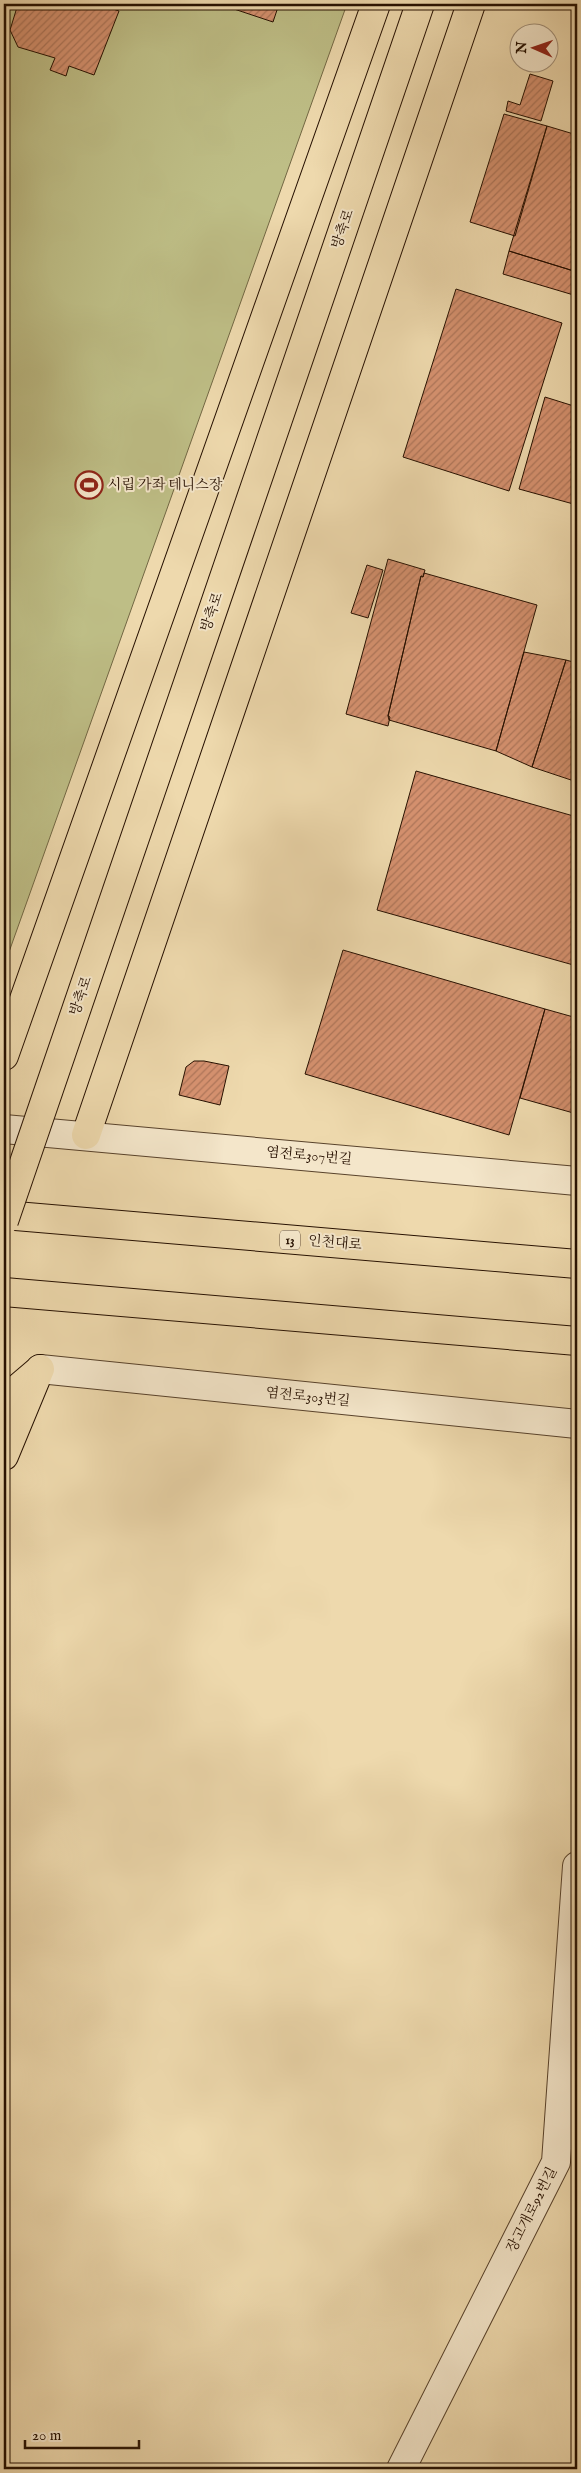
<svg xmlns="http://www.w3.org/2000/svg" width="581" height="2473" viewBox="0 0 581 2473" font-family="'IM FELL English','Noto Serif KR',serif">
  <defs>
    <pattern id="building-hatch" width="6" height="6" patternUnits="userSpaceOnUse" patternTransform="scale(1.25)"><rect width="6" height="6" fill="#d5916f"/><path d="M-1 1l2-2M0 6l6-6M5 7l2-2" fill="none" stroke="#ad7559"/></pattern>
  </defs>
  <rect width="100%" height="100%" fill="#eed9ad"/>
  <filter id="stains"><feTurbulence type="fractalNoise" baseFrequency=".004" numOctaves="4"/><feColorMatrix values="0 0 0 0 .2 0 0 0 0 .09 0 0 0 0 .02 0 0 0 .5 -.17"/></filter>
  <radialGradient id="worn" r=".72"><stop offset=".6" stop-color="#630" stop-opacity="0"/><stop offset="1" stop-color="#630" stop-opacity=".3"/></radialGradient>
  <path fill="#bebe86" stroke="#726743" d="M4,4H347L4,966Z"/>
  <path fill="url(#building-hatch)" stroke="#261000" d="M18,4H109L107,7L119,11L94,75L69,66L66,76L50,70L55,58L18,47L10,30Z
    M219,4H279L273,22Z
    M530,74L553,81L541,121L506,111L508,101L520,105Z
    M504,114L547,126L515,236L470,222Z
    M547,126L577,135V272L509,251Z
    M509,251L577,272V296L503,274Z
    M456,289L562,323L509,491L403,457Z
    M545,397L577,407V505L519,489Z
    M388,559L425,570L423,577L421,576L388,716L390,717L388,726L346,714Z
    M367,565L383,570L368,618L351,613Z
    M424,573L537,605L496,751L389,720L388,716L421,576L423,577Z
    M524,652L566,660L532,767L496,751Z
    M566,660L577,663V782L532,767Z
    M416,771L577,817V966L377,910Z
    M343,950L545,1009L509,1135L305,1074Z
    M545,1009L577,1018V1114L520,1098Z
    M194,1061H204L229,1066L220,1105L179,1095L186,1067Z"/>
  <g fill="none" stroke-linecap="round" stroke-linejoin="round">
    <g stroke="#58422b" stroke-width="30">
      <path id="minor" d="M4,1129L577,1181
        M40,1369L577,1424
        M401,2469L556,2162L577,1866"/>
    </g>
    <g stroke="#261000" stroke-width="30">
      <path id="major" d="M4,1056L376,4
        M86,1135L471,4
        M4,1400L37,1372
        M4,1456L40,1369"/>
    </g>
    <g stroke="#261000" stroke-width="30">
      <path id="highway" d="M4,1215L577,1264
        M4,1292L577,1341"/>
    </g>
    <use href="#minor" stroke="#f4e6ca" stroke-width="28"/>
    <use href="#major" stroke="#eed9ad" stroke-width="28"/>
    <use href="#highway" stroke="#eed9ad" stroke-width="28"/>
    <g stroke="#261000" stroke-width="30" stroke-linecap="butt">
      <path id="major-bridge" d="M4,1221L420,4"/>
    </g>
    <use href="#major-bridge" stroke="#eed9ad" stroke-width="28"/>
  </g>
  <defs>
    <g id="stadium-ring" transform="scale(1.4375)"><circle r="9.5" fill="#f4e6ca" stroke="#8f2418" stroke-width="1.5"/><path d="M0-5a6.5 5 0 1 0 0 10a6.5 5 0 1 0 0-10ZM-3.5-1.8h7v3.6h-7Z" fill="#8f2418"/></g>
  </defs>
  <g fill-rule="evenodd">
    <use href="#stadium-ring" x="89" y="485"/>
  </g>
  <g text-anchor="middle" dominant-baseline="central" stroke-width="4" stroke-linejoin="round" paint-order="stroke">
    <rect fill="#f4e6ca" stroke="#64503d" stroke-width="1" x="280" y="1230.5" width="20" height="19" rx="4"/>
    <g font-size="12" font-weight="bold" fill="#261000">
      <text x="290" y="1240">13</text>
    </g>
    <g font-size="14" fill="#261000" stroke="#f4e6ca">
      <text transform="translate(343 229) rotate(-71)">방축로</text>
      <text transform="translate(212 612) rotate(-71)">방축로</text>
      <text transform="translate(81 996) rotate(-71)">방축로</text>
      <text transform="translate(309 1156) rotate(5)">염전로307번길</text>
      <text transform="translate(335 1243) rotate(5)">인천대로</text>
      <text transform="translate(308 1397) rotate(6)">염전로303번길</text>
      <text transform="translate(532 2210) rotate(-63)">장고개로92번길</text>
    </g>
    <g font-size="14" fill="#261000" stroke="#f4e6ca" text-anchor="start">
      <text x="108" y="485">시립 가좌 테니스장</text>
    </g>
  </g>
  <rect width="581" height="2473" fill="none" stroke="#eed9ad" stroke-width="20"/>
  <rect x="5" y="5" width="571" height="2463" fill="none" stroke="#261000" stroke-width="2.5"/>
  <rect x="10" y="10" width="561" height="2453" fill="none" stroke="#261000"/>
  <g transform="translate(534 48) rotate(272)"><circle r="24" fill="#f4e6ca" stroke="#a29079"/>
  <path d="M0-4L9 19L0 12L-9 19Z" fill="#8f2418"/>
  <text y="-8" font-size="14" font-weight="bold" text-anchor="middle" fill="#261000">N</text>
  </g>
  <path d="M25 2440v8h114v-8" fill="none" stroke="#261000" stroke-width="2.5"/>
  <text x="32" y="2440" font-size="15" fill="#261000" stroke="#f4e6ca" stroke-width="4" paint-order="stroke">20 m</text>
  <rect width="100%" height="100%" filter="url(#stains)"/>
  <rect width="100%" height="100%" fill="url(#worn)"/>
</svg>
